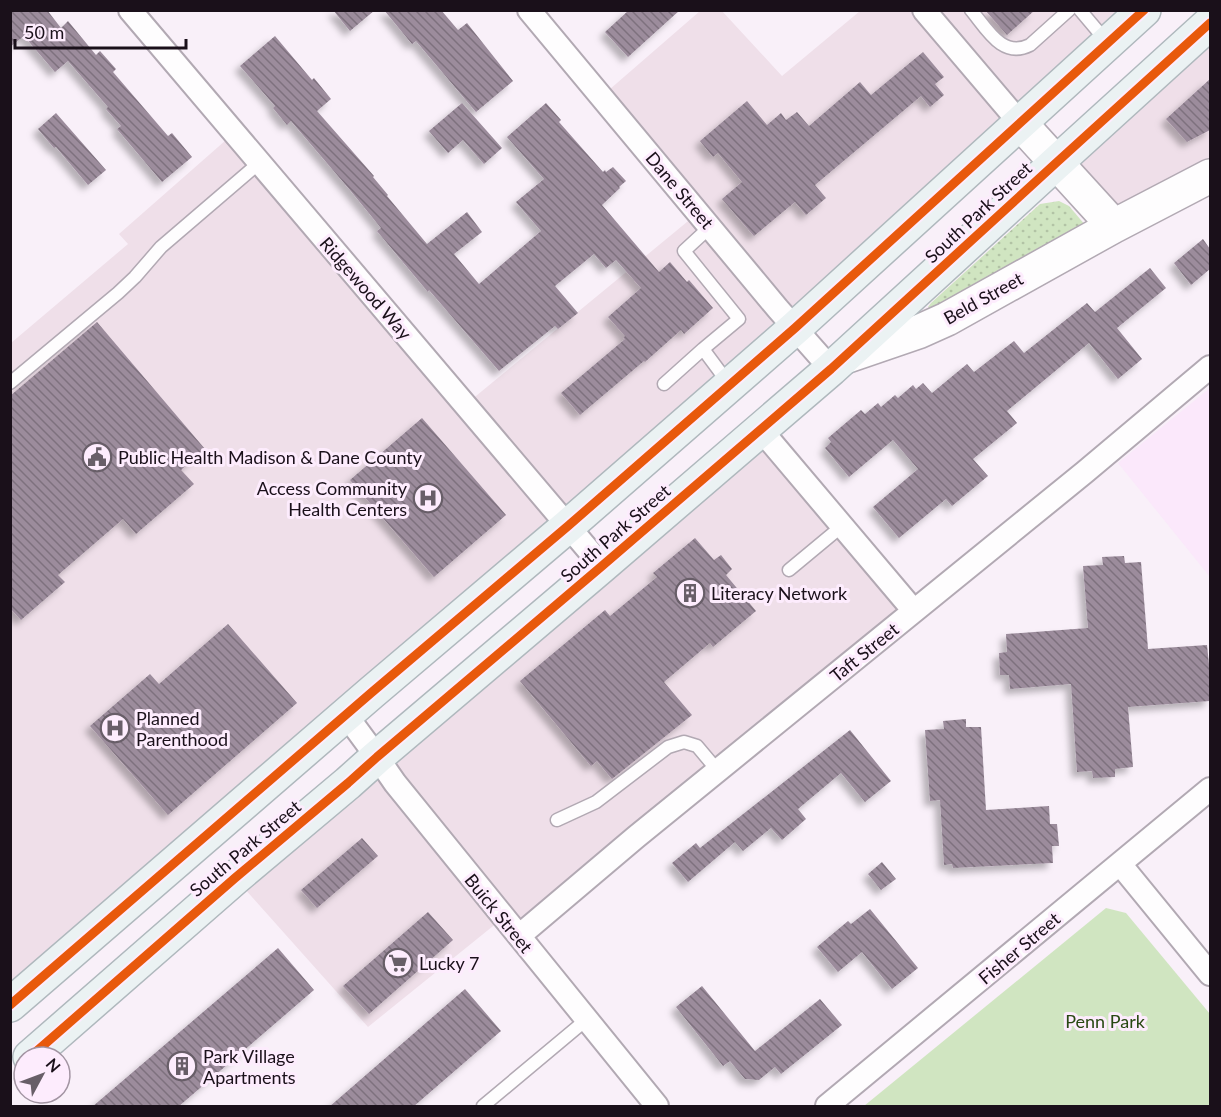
<svg xmlns="http://www.w3.org/2000/svg" width="1221" height="1117" viewBox="0 0 1221 1117" font-family="Lato,sans-serif">
  <defs>
    <pattern id="grass-dots" width="8" height="8" patternUnits="userSpaceOnUse" patternTransform="scale(1.5)"><rect width="8" height="8" fill="#d0e5c1"/><path d="M2 2h.1M6 6h.1" fill="none" stroke="#b2c3a5" stroke-width="1.8" stroke-linecap="round"/></pattern>
    <pattern id="building-back-hatch" width="6" height="6" patternUnits="userSpaceOnUse" patternTransform="scale(1.5)"><rect width="6" height="6" fill="#9c8c9c"/><path d="M-1 5l2 2M0 0l6 6M5-1l2 2" fill="none" stroke="#7e717e"/></pattern>
    <filter id="shadow"><feDropShadow dx="-5.5" dy="5.5" stdDeviation="3" flood-color="#0004"/></filter>
  </defs>
  <rect width="100%" height="100%" fill="#f9f0f9"/>
  <path fill="#efdfe9" d="M700,11H722L782,76L860,11H1144L11,1005V343L128,244L119,234L226,140L236,153L245,146L465,405L693,217L602,96Z
    M1210,23V176L1114,226L1056,163Z
    M761,430L914,611L519,936L503,918L368,1027L235,878Z"/>
  <path fill="#fbe8fb" d="M1210,388V577L1118,463Z"/>
  <path fill="url(#grass-dots)" d="M1059,201L1069,206L1086,226L931,311L928,307L931,303L1040,204Z"/>
  <path fill="#d0e5c1" d="M1106,908L1126,913L1210,1014V1106H864Z"/>
  <path fill="url(#building-back-hatch)" filter="url(#shadow)" d="M10,10H47L61,28L68,21L96,55L100,51L116,69L113,72L168,136L172,133L192,157L162,182L117,129L121,126L106,109L108,107L68,61L55,72L24,36L10,47Z
    M333,10H375L350,31Z
    M384,10H441L458,30L467,23L513,81L476,112L416,41L412,44Z
    M629,10H680L628,57L605,32Z
    M985,10H1035L1007,35Z
    M275,36L312,80L314,78L331,99L317,111L374,176L373,177L388,195L387,196L427,244L467,212L482,232L454,254L479,284L541,231L516,202L544,179L507,137L546,103L561,120L559,122L603,172L605,170L606,172L613,167L626,181L619,187L620,188L602,205L659,272L670,262L687,282L689,280L713,308L684,334L681,330L645,362L644,361L580,415L561,393L625,339L623,338L625,336L608,317L641,288L616,260L606,268L594,254L555,286L578,313L558,329L555,326L499,371L429,290L428,292L377,231L381,228L350,190L291,121L287,125L273,108L275,106L240,66Z
    M923,52L944,77L935,84L944,95L930,107L921,96L815,185L826,198L806,215L795,202L754,236L722,199L742,182L718,153L713,157L700,141L747,101L767,125L781,113L786,120L797,112L809,126L860,82L871,95Z
    M1210,79V130L1187,142L1166,119Z
    M462,103L502,148L484,164L463,140L448,153L429,131Z
    M56,113L106,170L88,185L56,147L54,148L38,129Z
    M1203,239L1210,249V269L1191,285L1174,263Z
    M1150,268L1166,288L1117,328L1142,359L1118,379L1089,343L1007,411L1017,423L973,459L988,476L952,506L946,499L899,538L873,507L918,469L893,440L849,477L825,448L831,442L828,438L861,410L865,414L878,403L881,407L895,395L898,398L913,385L916,389L923,383L932,393L967,364L974,372L1014,341L1024,353L1087,303L1095,312Z
    M97,322L205,449L181,470L194,484L136,534L123,519L58,575L65,582L21,620L10,608V396Z
    M422,418L506,515L434,577L350,480Z
    M695,538L714,560L721,555L732,569L726,575L756,611L713,647L710,643L664,682L692,715L612,779L597,761L591,766L520,681L605,610L610,616L657,577L653,573Z
    M1124,556L1125,563L1141,562L1148,649L1207,645L1209,664H1210V701L1128,707L1133,767L1115,769V777L1093,778L1092,771L1077,772L1071,684L1010,689L1009,675H1000L999,653L1007,652L1006,634L1088,628L1083,566L1103,565L1102,557Z
    M228,624L297,703L168,815L90,726L150,674L159,684Z
    M966,719V727H981L986,810L1049,806L1050,824H1057L1059,846H1052L1053,863L953,868L952,864L944,865L940,800L930,801L925,730L944,729L943,721Z
    M850,730L891,781L865,802L841,773L798,809L806,819L782,840L771,828L743,851L735,842L688,882L672,863L696,843L700,848Z
    M362,838L378,856L317,908L301,890Z
    M882,862L896,879L881,890L868,874Z
    M870,909L918,968L892,989L862,952L838,972L817,947L848,921L851,924Z
    M428,912L453,940L369,1014L343,986Z
    M278,948L314,990L178,1107H92Z
    M702,986L755,1051L820,999L842,1025L781,1074L775,1067L759,1080L745,1079L730,1061L723,1066L676,1007Z
    M465,989L501,1031L413,1107H329Z"/>
  <g fill="none" stroke-linecap="round" stroke-linejoin="round">
    <g stroke="#b2a9b3" stroke-width="15">
      <path id="lane" d="M971,10C987,29 1002,59 1030,45L1069,10
        M1080,10L1107,42
        M710,227L684,251L739,319L703,349L729,384
        M10,383L118,293L135,277L161,247L259,163
        M664,384L703,349
        M789,570L842,526
        M557,820L596,802L668,747L684,742L697,746L718,771
        M483,1106L586,1020"/>
    </g>
    <g stroke="#b2a9b3" stroke-width="26">
      <path id="street" d="M130,10L602,566
        M529,10L778,309L831,369
        M924,10L1021,124
        M761,430L914,611
        M346,715L377,757L395,783L657,1106
        M1120,864L1210,974
        M519,936L636,837L1085,472L1210,367
        M827,1106L1210,789"/>
    </g>
    <g stroke="#b2a9b3" stroke-width="36">
      <path id="secondary" d="M1021,124L1114,226L1210,176
        M845,357L918,332L947,319L1114,226"/>
    </g>
    <g stroke="#afb8bd" stroke-width="36">
      <path id="primary" d="M10,1005L371,693L568,526L795,328L1144,10
        M30,1057L235,878L348,783L377,757L602,566L831,369L1056,163L1210,23"/>
    </g>
    <use href="#lane" stroke="#fefdfe" stroke-width="12"/>
    <use href="#street" stroke="#fefdfe" stroke-width="22"/>
    <use href="#secondary" stroke="#fefdfe" stroke-width="33"/>
    <use href="#primary" stroke="#ebf2f3" stroke-width="33"/>
    <g stroke="#fdecfd" stroke-width="13">
      <path id="cycleway" d="M10,1005L371,693L568,526L795,328L1144,10
        M30,1057L235,878L348,783L377,757L602,566L831,369L1056,163L1210,23"/>
    </g>
    <use href="#cycleway" stroke="#e8590c" stroke-width="9"/>
  </g>
  <defs>
    <g id="civic-ring" transform="scale(1.5)"><circle r="9.5" fill="#fdecfd" stroke="#685e68" stroke-width="1.5"/><path d="M-.6-6.5H3V-4.5H.6V-3L4-1V1h2V6H-6V1h2V-1L-.6-3ZM-1.2 2.5V6h2.4V2.5Z" fill="#685e68"/></g>
    <g id="hospital-ring" transform="scale(1.5)"><circle r="9.5" fill="#fdecfd" stroke="#685e68" stroke-width="1.5"/><path d="M-5-5h3v3.5h4V-5h3V5h-3V1.5h-4V5h-3Z" fill="#685e68"/></g>
    <g id="building-ring" transform="scale(1.5)"><circle r="9.5" fill="#fdecfd" stroke="#685e68" stroke-width="1.5"/><path d="M-4-6H4V6H1V3H-1V6H-4ZM-2.5-4.3h1.7v1.8h-1.7ZM.8-4.3h1.7v1.8H.8ZM-2.5-1h1.7V.8h-1.7ZM.8-1h1.7V.8H.8Z" fill="#685e68"/></g>
    <g id="supermarket-ring" transform="scale(1.5)"><circle r="9.5" fill="#fdecfd" stroke="#685e68" stroke-width="1.5"/><path d="M-6-5.5h2.5l.6 2H6L4.5 2H-2.5L-4.4-4H-6ZM-1.5 3.2a1.3 1.3 0 1 0 .1 0ZM3 3.2a1.3 1.3 0 1 0 .1 0Z" fill="#685e68"/></g>
  </defs>
  <g fill-rule="evenodd">
    <use href="#civic-ring" x="97" y="457"/>
    <use href="#hospital-ring" x="428" y="498"/>
    <use href="#building-ring" x="690" y="593"/>
    <use href="#hospital-ring" x="115" y="728"/>
    <use href="#supermarket-ring" x="398" y="963"/>
    <use href="#building-ring" x="182" y="1066"/>
  </g>
  <g text-anchor="middle" dominant-baseline="central" stroke-width="6" stroke-linejoin="round" paint-order="stroke">
    <g font-size="18" fill="#1a101a" stroke="#fdecfd">
      <text transform="translate(680 190) rotate(50)">Dane Street</text>
      <text transform="translate(978 212) rotate(-43)">South Park Street</text>
      <text transform="translate(366 288) rotate(49)">Ridgewood Way</text>
      <text transform="translate(983 298) rotate(-29)">Beld Street</text>
      <text transform="translate(615 533) rotate(-41)">South Park Street</text>
      <text transform="translate(864 652) rotate(-39)">Taft Street</text>
      <text transform="translate(245 848) rotate(-40)">South Park Street</text>
      <text transform="translate(499 913) rotate(51)">Buick Street</text>
      <text transform="translate(1019 948) rotate(-40)">Fisher Street</text>
    </g>
    <g font-size="18" fill="#1a101a" stroke="#fdecfd" text-anchor="start">
      <text x="118" y="457">Public Health Madison &amp; Dane County</text>
      <text x="407" y="488" text-anchor="end">Access Community<tspan x="407" dy="21">Health Centers</tspan></text>
      <text x="711" y="593">Literacy Network</text>
      <text x="136" y="718">Planned<tspan x="136" dy="21">Parenthood</tspan></text>
      <text x="419" y="963">Lucky 7</text>
      <text x="203" y="1056">Park Village<tspan x="203" dy="21">Apartments</tspan></text>
    </g>
    <g font-size="18" fill="#284812" stroke="#fdecfd">
      <text x="1105" y="1021">Penn Park</text>
    </g>
  </g>
  <rect width="1221" height="1117" fill="none" stroke="#1a101a" stroke-width="24"/>
  <g transform="translate(42 1075) rotate(49)"><circle r="28" fill="#fdecfd" stroke="#a294a2" stroke-width="1.5"/>
  <path d="M0-4.5L10 22L0 15L-10 22Z" fill="#685e68"/>
  <text y="-9" font-size="16" font-weight="bold" text-anchor="middle" fill="#1a101a">N</text>
  </g>
  <path d="M15 39v9h171v-9" fill="none" stroke="#1a101a" stroke-width="3"/>
  <text x="24" y="39" font-size="18" fill="#1a101a" stroke="#fdecfd" stroke-width="4.5" paint-order="stroke">50 m</text>
</svg>
